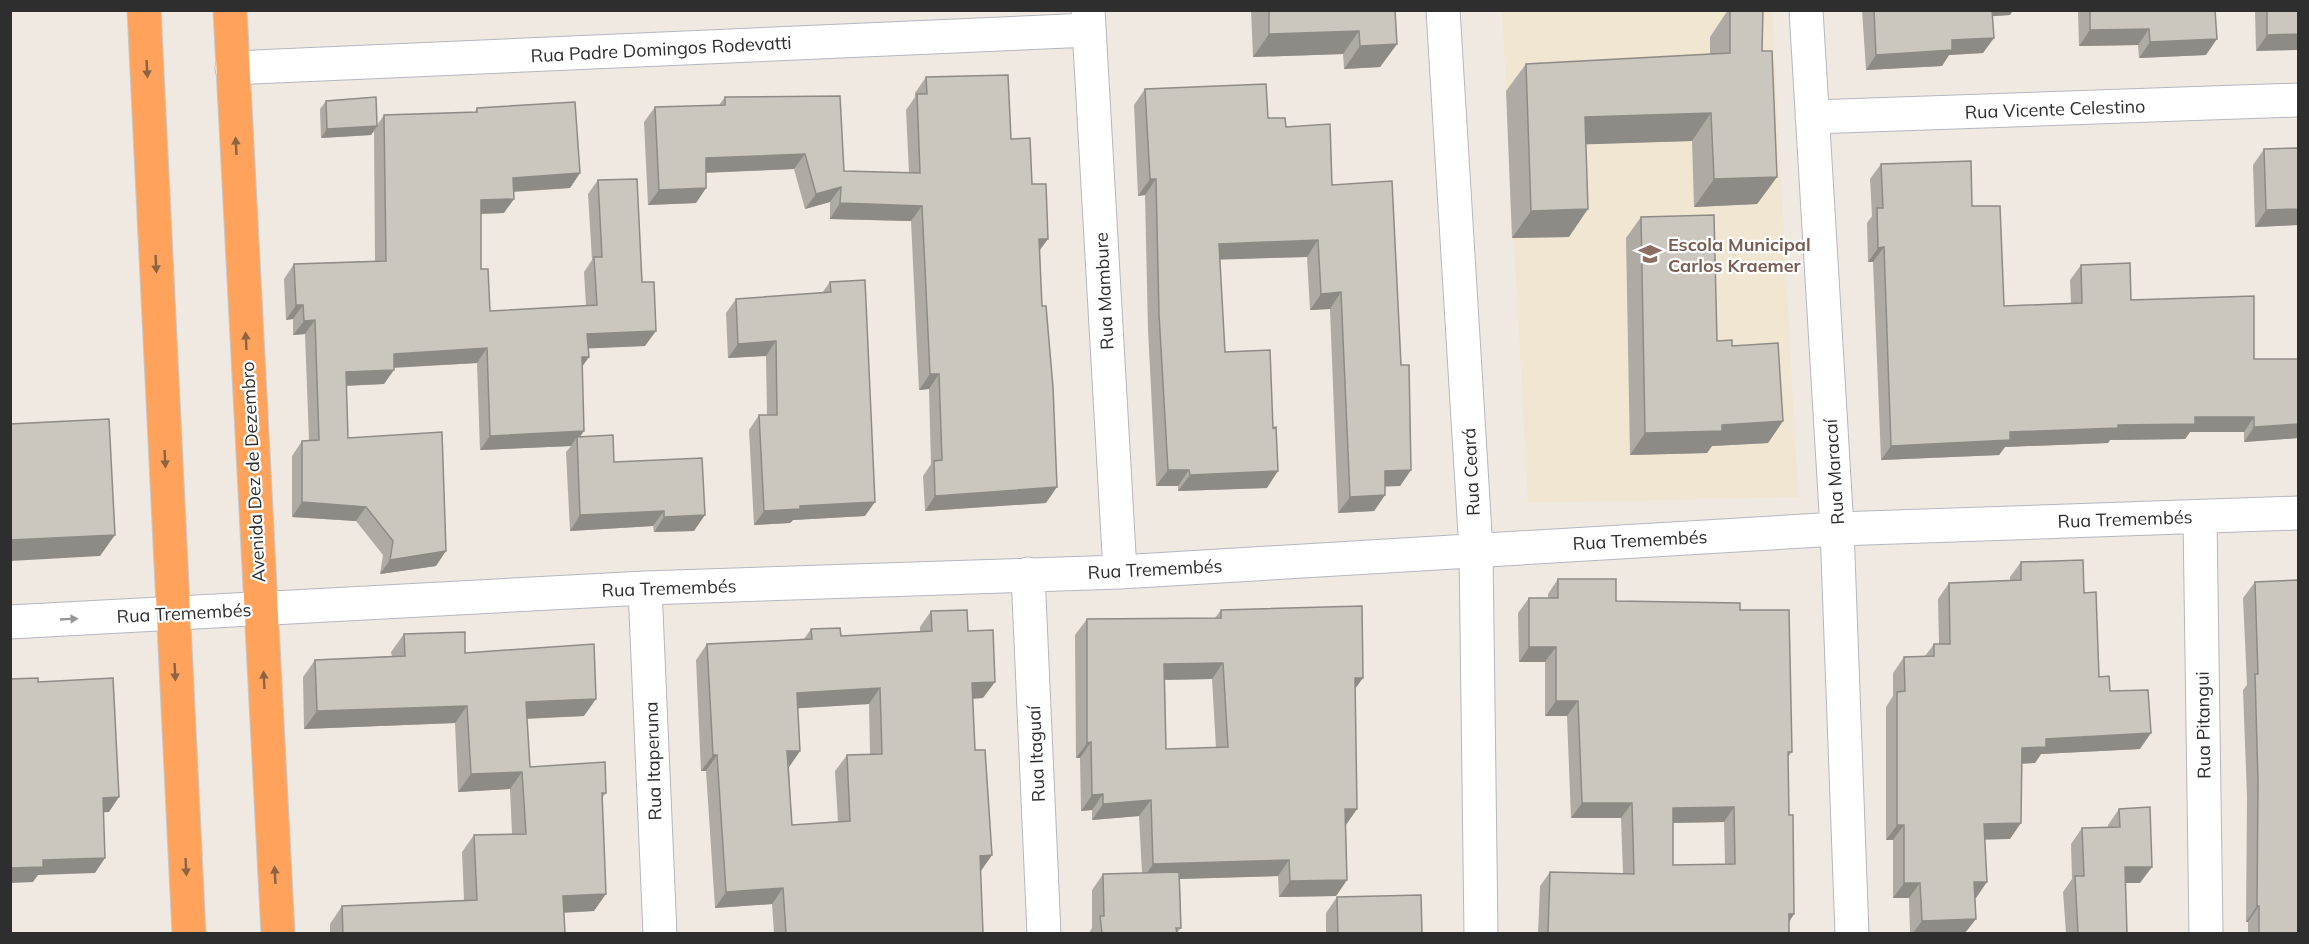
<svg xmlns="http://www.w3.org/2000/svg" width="2309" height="944" viewBox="0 0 2309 944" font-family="Mulish,sans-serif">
  <rect width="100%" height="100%" fill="#efe9e1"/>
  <path fill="#f0e6d1" d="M1502,11H1772L1798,497L1528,503Z"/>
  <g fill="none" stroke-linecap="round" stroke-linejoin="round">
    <g stroke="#b4b7c1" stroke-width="35">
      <path id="minor" d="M1088,10L1120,572
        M1443,10L1476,550L1481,934
        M1806,10L1837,529L1852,934
        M232,68L1089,30
        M1812,117L2298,100
        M2200,517L2206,934
        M1028,574L1044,934
        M645,588L660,934
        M10,622L645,588L1120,572L1837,529L2298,513"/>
    </g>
    <g stroke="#c9c9c9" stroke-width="35">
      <path id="highway" d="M144,10L189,934
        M230,10L278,934"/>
    </g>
    <use href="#minor" stroke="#fff" stroke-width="33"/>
    <use href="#highway" stroke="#ffa35c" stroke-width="33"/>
  </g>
  <path fill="#afaba4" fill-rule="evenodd" d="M1251,10H1395L1397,44L1380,67L1344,69L1343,54L1253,57Z
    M1728,10H1763L1762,51L1777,177L1757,204L1694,207L1692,141L1586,144L1569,237L1512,238L1506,91L1526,64L1710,54V37Z
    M1862,10H2013L2010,15L1993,16L1983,53L1949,55L1942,66L1866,70Z
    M2078,10H2215L2206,55L2139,58L2138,45L2079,46Z
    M2255,10H2298L2256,51Z
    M926,77L1011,139L1032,184L1040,251L1046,503L925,511L923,476L931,464L929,389L919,390L911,221L830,219V202L805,209L794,169L706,173V188L696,203L648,205L644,122L655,107L719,105L725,97L844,171L909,173L906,110L915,97V93Z
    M1145,89L1268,118L1286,127L1332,185L1401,365L1411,470L1400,486H1385V495L1374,511L1338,513L1330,309L1310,310L1307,257L1220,259L1225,352L1267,488L1178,491V486H1156L1148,330L1145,195L1138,196L1134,105Z
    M326,101L377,125L384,115L475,112L477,108L580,173L570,188L514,192L504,213L481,214V269L490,311L586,306L584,272L592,260L588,194L598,180L642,282L645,346L588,348L589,357L582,367L580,437L614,462L694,531L654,532L653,526L570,531L566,452L571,446L480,450L477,363L394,368L384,384L346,386L348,438L436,566L380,574L383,555L356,521L292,517V456L302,441H309L305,334L293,335V319L286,320L284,279L294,264L375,261L374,131L371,135L321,138L320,109Z
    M2264,149L2298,225L2255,227L2253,165Z
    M1881,164L1972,206L2004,306L2071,303L2070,280L2081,265L2131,300L2254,359H2298V438L2244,442V432H2190L2185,439L2110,440L2108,443L2005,447L1999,455L1881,460L1873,262H1868L1867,223L1872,216L1870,179Z
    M1641,217L1717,341L1732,346L1783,421L1768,443L1712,446L1707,453L1630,455L1626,238Z
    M830,282L865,516L793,520L790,523L754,525L749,430L759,415H767L766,356L728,358L726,313L736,299L822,293Z
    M2021,562L2084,593L2099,677L2110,691L2140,749L2041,754L2035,763L2022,764L2010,839H1985L1976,898H1975L1965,933H1910L1909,898H1893V840H1886V707L1893,696V673L1904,657L1925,656L1934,644H1939L1938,599L1949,583L2010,581V577Z
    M1558,579L1616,601L1740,610L1792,752L1788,757L1789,815L1794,914L1789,922V933H1538L1540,886L1550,872L1623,874L1621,818H1571L1567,716H1545V662H1519L1518,613L1529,598H1548V594ZM1724,822L1725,864L1673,865V823Z
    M2255,582L2298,933H2248V922H2246L2247,797L2243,690L2247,685L2243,598Z
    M1221,610L1355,689L1357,809L1346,824L1347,880L1336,896L1279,897L1278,876L1180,879L1181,928L1177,933H1089L1092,928V890L1103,874L1142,873L1139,816L1092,820V810L1081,811L1080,758H1076L1075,635L1087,619L1215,618ZM1212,679L1216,748L1166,749L1165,680Z
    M931,611L968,631L983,698L972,699L975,750L992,855L980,871L983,933H774L772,904L715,908L706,771H701L696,660L707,644L804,639L811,629L841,636L920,632V627ZM869,704L870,754L847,755L835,771L838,822L792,825L789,767L800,751L798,708Z
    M404,634L465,653L584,716L527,719L530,767L606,793L602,798L594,911L563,913L565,933H330V924L342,906L464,900L462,852L474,835L512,834L510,789L458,792L455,723L304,729L303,677L315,660L392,656L391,652Z
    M2119,809L2140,883H2125L2127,933H2066L2063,892L2072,879L2071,844L2082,828L2108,827V825Z
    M1337,897L1422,933H1326V913Z"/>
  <path fill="#8e8b86" d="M1986,10H2013L2010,15L1981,17Z
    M2149,29L2138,45L2079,46L2090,30Z
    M1359,31L1343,54L1253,57L1269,34Z
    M2298,34V50L2256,51L2267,35Z
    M1994,38L1983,53L1949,55L1942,66L1866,70L1876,55L1952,40Z
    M2217,39L2206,55L2139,58L2150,42Z
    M1397,44L1380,67L1344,69L1360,46Z
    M1711,113L1692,141L1566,145L1585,117Z
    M377,126L371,135L321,138L327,129Z
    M805,154L794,169L695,173L706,158Z
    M580,173L570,188L503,192L513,178Z
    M1777,177L1757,204L1694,207L1714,179Z
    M1150,179H1156L1145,195L1138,196Z
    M841,187L830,202L805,209L816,194Z
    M706,188L696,203L648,205L659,190Z
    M514,199L504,213L471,214L481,200Z
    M840,203L922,206L911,221L830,219Z
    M1588,209L1569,237L1512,238L1531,211Z
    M2298,209V225L2255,227L2266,210Z
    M1039,239H1048L1037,254Z
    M1318,240L1307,257L1208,260L1219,244Z
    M1884,247L1873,262H1868L1878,248Z
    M1341,292L1330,309L1310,310L1321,294Z
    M296,305H303L293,319L286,320Z
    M315,320L305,334L293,335L304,321Z
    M656,331L645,346L577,349L587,334Z
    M776,341L766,356L728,358L738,344Z
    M487,348L477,363L384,368L394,354Z
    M582,357H589L578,372Z
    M394,370L384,384L335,386L346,372Z
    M930,374H939L929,389L919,390Z
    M2195,417H2254L2244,432H2190L2185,439L2110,440L2108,443L2005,447L1999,455L1881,460L1891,446L2010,432Z
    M1783,421L1768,443L1712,446L1707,453L1630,455L1645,433L1722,425Z
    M2298,424V438L2244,442L2254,427Z
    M584,431L577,441V437L571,446L480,450L490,436Z
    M1168,470H1189L1178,486H1156Z
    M1411,470L1400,486L1374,487L1385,471Z
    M1278,471L1267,488L1178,491L1190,475Z
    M1057,487L1046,503L925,511L935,496Z
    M1385,495L1374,511L1338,513L1350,497Z
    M302,502L366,507L356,521L292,517Z
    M875,502L865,516L793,520L790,523L754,525L764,511L800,506Z
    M664,511L653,526L570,531L580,515Z
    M705,515L694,531L654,532L664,517Z
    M115,535L100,556L10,561V540Z
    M446,551L436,566L380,574L390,560Z
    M1529,647H1556L1545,662H1519Z
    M1223,663L1212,679L1153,680L1164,664Z
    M1355,678H1363L1352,693Z
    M995,682L983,698L961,699L972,683Z
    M880,688L869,704L786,709L797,693Z
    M596,699L584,716L514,719L526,702Z
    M1556,701H1578L1567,716H1545Z
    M467,706L455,723L304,729L317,711Z
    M2151,733L2140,749L2041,754L2035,763L2011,764L2022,748L2046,739Z
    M1091,742L1080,758H1076L1087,743Z
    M787,751H800L789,767Z
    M713,755H717L706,771H701Z
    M522,772L510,789L458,792L471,774Z
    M1103,794L1092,810L1081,811L1092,795Z
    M119,797L109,812L92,813L103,798Z
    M1151,800L1139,816L1092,820L1103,804Z
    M1582,803H1632L1621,818H1571Z
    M1734,807L1724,822L1662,823L1673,808Z
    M1345,809H1357L1346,825Z
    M2021,823L2010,839L1973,840L1984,824Z
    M1897,825H1904L1893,840H1886Z
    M992,855L981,871L969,872L980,856Z
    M105,858L95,873L38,875L33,882L10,883V868L43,860Z
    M1289,860L1278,876L1142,880L1153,864Z
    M2125,867H2152L2140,883H2114Z
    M1347,880L1336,896L1279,897L1290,881Z
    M1974,882H1987L1976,898H1963Z
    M1904,883H1920L1909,898H1893Z
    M783,888L772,904L715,908L726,892Z
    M606,894L594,911L550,913L563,896Z
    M2257,906H2259L2248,922H2246Z
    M1789,914H1794L1784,929Z
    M1976,919L1965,933H1913L1922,921Z"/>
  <path fill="#cbc7bf" stroke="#8e8b86" stroke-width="1.5" fill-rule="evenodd" d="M1269,10H1395L1397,44L1360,46L1359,31L1269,34Z
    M1730,10H1763L1762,51H1772L1777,177L1714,179L1711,113L1585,117L1588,209L1531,211L1526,64L1730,53Z
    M1874,10H1992L1994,38L1952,40V50L1876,55Z
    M2090,10H2215L2217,39L2150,42L2149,29L2090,30Z
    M2267,10H2298V34L2267,35Z
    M1008,75L1011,139L1030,138L1032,184H1046L1048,239H1039L1042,306H1046L1053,387L1057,487L935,496L934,461L942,460L939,374H930L922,206L840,203L841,187L816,194L805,154L706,158V188L659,190L655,107L725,105V97L840,96L844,171L920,173L917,94H927L926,77Z
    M1266,84L1268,118H1285L1286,127L1330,124L1332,185L1392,181L1401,365H1409L1411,470L1385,471V495L1350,497L1341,292L1321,294L1318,240L1219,244L1225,352L1270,350L1273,428L1276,427L1278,471L1190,475L1189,470H1168L1159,314L1156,179H1150L1145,89Z
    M376,97L377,126L327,129L326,101Z
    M575,102L580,173L513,178L514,199L481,200V269H488L490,311L597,305L594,257H602L598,180L637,179L642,282H654L656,331L587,334L589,357H582L584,431L490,436L487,348L394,354V370L346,372L348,438L442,432L446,551L390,560L393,541L366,507L302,502V441L319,440L315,320L304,321L303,305H296L294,264L386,261L384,115L477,112V108Z
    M2298,148V209L2266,210L2264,149Z
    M1971,161L1972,206H2000L2004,306L2082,303L2081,265L2130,263L2131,300L2254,296V359H2298V424L2254,427V417H2195V424L2118,425V428L2010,432V440L1891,446L1884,247L1878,248L1877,208H1883L1881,164Z
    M1714,215L1717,341L1732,340V346L1778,343L1783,421L1722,425V431L1645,433L1641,217Z
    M865,280L875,502L800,506V509L764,511L759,415H777L776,341L738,344L736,299L831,292L830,282Z
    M109,419L115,535L10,540V424Z
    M613,435L614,462L702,458L705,515L664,517V511L580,515L577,437Z
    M2083,560L2084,593L2096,592L2099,677L2109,676L2110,691L2148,690L2151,733L2046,739V747L2022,748L2021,823L1984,824L1987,882H1974L1976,919L1922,921L1920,883H1904V825H1897V692L1905,691L1904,657L1934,656V644H1950L1949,583L2021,580V562Z
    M1558,579H1616V601L1740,603V610H1789L1792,752H1788L1789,815H1793L1794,914H1789V933H1548L1550,872L1634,874L1632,803H1582L1578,701H1556V647H1529V598H1558ZM1734,807L1735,864L1673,865V808Z
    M2298,580V933H2259V906H2257L2258,781L2255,674H2258L2255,582Z
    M1362,606L1363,678H1355L1357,809H1345L1347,880L1290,881L1289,860L1153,864L1151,800L1103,804V794L1092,795L1091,742L1087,743V619L1221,618V610ZM1223,663L1228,747L1166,749L1164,664Z
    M967,610L968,631L993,630L995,682L972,683L975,750H985L992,855L980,856L983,933H786L783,888L726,892L717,755H713L707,644L812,639L811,629L840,628L841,636L932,631L931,611ZM880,688L882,754L847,755L850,821L792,825L787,751H800L797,693Z
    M465,632V653L594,644L596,699L526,702L530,767L605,762L606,793H602L606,894L563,896L565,933H343L342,906L477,900L474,835L526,834L522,772L471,774L467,706L317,711L315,660L405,656L404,634Z
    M38,678V682L113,678L119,797L103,798L105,858L43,860V867L10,868V679Z
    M2150,807L2152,867H2125L2127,933H2078L2075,876H2084L2082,828L2120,827L2119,809Z
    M1179,872L1181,928H1176L1177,933H1102L1100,916H1104L1103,874Z
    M1421,895L1422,933H1338L1337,897Z"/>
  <defs><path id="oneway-solid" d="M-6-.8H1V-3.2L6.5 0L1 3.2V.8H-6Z" transform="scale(1.5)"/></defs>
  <g fill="#8c6343">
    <use href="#oneway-solid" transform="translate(147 69) rotate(87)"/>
    <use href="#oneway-solid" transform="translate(236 146) rotate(-93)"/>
    <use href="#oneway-solid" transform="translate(156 264) rotate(87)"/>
    <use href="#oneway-solid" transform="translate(246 341) rotate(-93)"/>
    <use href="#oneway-solid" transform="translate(165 459) rotate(87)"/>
    <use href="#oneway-solid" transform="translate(175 672) rotate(87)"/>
    <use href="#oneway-solid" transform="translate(264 680) rotate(-93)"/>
    <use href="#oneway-solid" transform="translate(186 867) rotate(87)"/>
    <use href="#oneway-solid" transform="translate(275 875) rotate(-93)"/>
  </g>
  <use fill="#969696" href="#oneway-solid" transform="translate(69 619) rotate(-3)"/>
  <defs>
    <g id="school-bare" transform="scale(1.8)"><path d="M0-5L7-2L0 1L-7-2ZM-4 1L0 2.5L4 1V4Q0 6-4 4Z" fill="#8d6e63" stroke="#fff" stroke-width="2.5" paint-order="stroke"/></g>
  </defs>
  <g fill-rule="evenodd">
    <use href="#school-bare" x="1650" y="254"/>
  </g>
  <g text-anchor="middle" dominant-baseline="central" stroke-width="4.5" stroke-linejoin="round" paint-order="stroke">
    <g font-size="18" fill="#2e2e2e" stroke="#fff">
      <text transform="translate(661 49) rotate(-3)">Rua Padre Domingos Rodevatti</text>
      <text transform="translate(2055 109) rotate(-2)">Rua Vicente Celestino</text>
      <text transform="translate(1104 291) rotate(-93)">Rua Mambure</text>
      <text transform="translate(253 472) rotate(-93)">Avenida Dez de Dezembro</text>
      <text transform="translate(1471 472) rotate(-93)">Rua Ceará</text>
      <text transform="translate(1834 472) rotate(-94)">Rua Maracaí</text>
      <text transform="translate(2125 519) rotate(-2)">Rua Tremembés</text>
      <text transform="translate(1640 540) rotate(-3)">Rua Tremembés</text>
      <text transform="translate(1155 569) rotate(-3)">Rua Tremembés</text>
      <text transform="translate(669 588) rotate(-2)">Rua Tremembés</text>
      <text transform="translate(184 613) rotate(-3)">Rua Tremembés</text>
      <text transform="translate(2203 725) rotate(-91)">Rua Pitangui</text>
      <text transform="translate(1036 754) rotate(-93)">Rua Itaguaí</text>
      <text transform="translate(653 761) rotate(-92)">Rua Itaperuna</text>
    </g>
    <g font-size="18" font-weight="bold" fill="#785e54" stroke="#fff" text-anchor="start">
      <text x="1668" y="244">Escola Municipal<tspan x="1668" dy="21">Carlos Kraemer</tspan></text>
    </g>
  </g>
  <rect width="2309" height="944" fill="none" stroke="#2e2e2e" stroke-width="24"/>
</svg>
